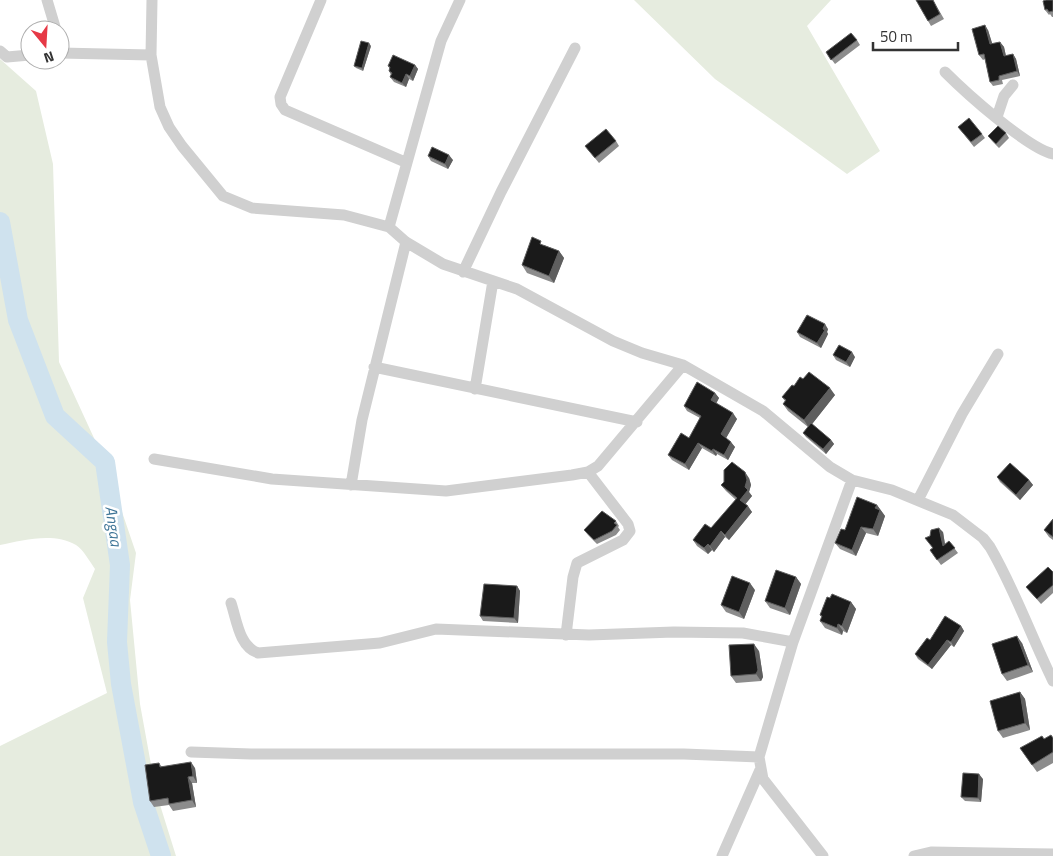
<svg xmlns="http://www.w3.org/2000/svg" width="1053" height="856" viewBox="0 0 1053 856" font-family="'Titillium Web',sans-serif">
  <rect width="100%" height="100%" fill="#fff"/>
  <path fill="#e6ecdf" d="M634,0H831L807,26L880,151L847,174L715,79Z
    M0,59L36,91L53,164L59,362L105,462L136,553L130,600L140,704L156,792L176,856H0V746L107,693L83,598L95,569C90,562 83,549 76,545C54,532 23,540 0,545Z"/>
  <g fill="none" stroke-linecap="round" stroke-linejoin="round">
    <path stroke="#cfe2ee" stroke-width="20" d="M0,222L18,320L55,416L105,462L120,565L117,642L121,684L143,802L161,856"/>
    <path stroke="#d0d0d0" stroke-width="11" d="M47,0L56,30
      M152,0L151,55L160,107L169,127L182,146L223,196L252,208L344,215L389,227L406,242L443,264L517,289L613,341L642,353L683,365L763,411L830,467L852,480L892,490L953,515L983,538L990,547C1015,590 1031,636 1053,681
      M321,0L280,97L281,104L285,110L405,162
      M0,51L7,57L30,55
      M60,53L151,55
      M945,72C965,92 1027,148 1053,154
      M997,117L1004,96L1013,85
      M389,227L441,41L460,0
      M463,272L501,192L575,48
      M374,367L637,422
      M475,389L493,281
      M154,459L272,479L446,491L572,475L588,472L598,466L683,365
      M351,485L362,420L406,242
      M918,500L962,414L998,354
      M231,603C237,621 239,646 258,653L380,643L436,629L589,635L674,632L743,633L793,642
      M566,635L573,577L577,563L623,540L630,531L628,524L588,472
      M191,752L251,754H684L759,757
      M722,856L760,770
      M823,856L763,779L759,757L793,642L852,480
      M914,856L931,852L1053,854"/>
  </g>
  <path fill="#8c8c8c" d="M916,0H933L944,19L931,26Z
    M1053,0V17H1052L1050,14L1049,15L1045,10Z
    M988,30L992,44L1000,42L1004,47L1006,56L1013,54L1016,59L1020,76L1002,80L1003,84L993,86L990,82L985,59L983,60L979,55Z
    M857,40L860,45L835,64L826,52Z
    M371,46L363,71L356,68L354,66Z
    M415,65L418,69L413,81L409,79L406,87L394,82L390,77L391,75L389,71L390,69L388,66Z
    M958,127L982,134L985,138L974,147Z
    M1006,133L1009,138L999,148L992,141L988,136Z
    M616,141L619,146L599,163L585,146Z
    M428,156L453,160L448,169L431,161Z
    M544,245L559,251L564,258L554,283L527,273L522,265Z
    M828,329L827,332L828,334L821,348L800,337L797,332Z
    M833,355L855,357L850,367L836,360Z
    M803,379L835,395L812,424L831,440L834,444L826,454L806,437L803,433L808,427L788,411L783,404L785,401L782,397L794,386Z
    M715,393L719,398L716,403L737,419L726,438L735,447L728,460L717,454L716,456L702,448L689,470L672,460L668,455L689,438L700,418L687,411L684,406Z
    M997,477L1029,480L1033,485L1020,500L1000,482Z
    M749,478L751,485L749,492L752,496L745,504L752,512L729,540L725,537L714,552L712,550L708,554L697,546L693,540L711,528L736,500L726,491L721,485Z
    M877,505L885,516L878,536L866,533L856,556L840,549L835,543Z
    M1053,519V540L1049,537L1044,530Z
    M616,521L619,526L618,527L620,530L616,535L597,544L588,535L584,530Z
    M943,532L945,544L949,541L958,553L941,565L930,550L932,548Z
    M1053,572V593L1041,604L1026,587Z
    M796,577L801,584L790,615L770,608L765,601Z
    M517,586L520,591L518,623L483,621L480,616Z
    M755,590L744,619L726,612L721,605Z
    M830,598L851,602L856,609L847,633L843,631L842,635L825,628L820,621L822,617L820,615Z
    M961,626L964,631L954,647L951,645L932,669L918,659L915,654L930,640Z
    M1022,643L1033,672L1007,681L1002,674Z
    M759,651L763,677L761,681L736,683L731,676Z
    M1020,692L1025,699L1030,730L1003,738L998,731Z
    M1053,738V763L1037,772L1020,748L1044,739Z
    M159,763L162,767L195,768L197,783H192L196,807L173,811L169,805L154,807L150,801Z
    M983,779L981,802L965,801L961,797Z"/>
  <path fill="#5f5f5f" d="M985,25L988,30L994,49L990,44Z
    M1000,42L1004,47L1007,61L1004,56Z
    M369,43L371,46L363,71L362,68Z
    M1013,54L1016,59L1020,76L1017,71Z
    M415,65L418,69L413,81L410,76Z
    M406,74L409,79L406,87L402,83Z
    M449,155L453,160L448,169L445,164Z
    M559,251L564,258L554,283L549,276Z
    M825,324L828,329L827,332L828,334L821,348L817,343Z
    M852,352L855,357L850,367L846,362Z
    M830,388L835,395L809,428L804,420Z
    M715,393L719,398L715,406L711,400Z
    M733,413L737,419L725,440L721,434Z
    M831,440L834,444L826,454L823,449Z
    M731,442L735,447L728,460L724,455Z
    M698,443L702,448L689,470L685,464Z
    M713,449L717,454L716,456L712,451Z
    M745,472L749,478L751,485L749,492L752,496L744,506L740,500Z
    M1029,480L1033,485L1020,500L1016,495Z
    M877,505L885,516L878,536L873,529L875,508Z
    M748,506L752,512L729,540L725,535Z
    M861,527L866,533L856,556L852,550Z
    M939,528L943,532L946,551L943,546Z
    M721,531L725,537L714,552L710,546Z
    M708,544L712,550L708,554L704,548Z
    M796,577L801,584L790,615L785,608Z
    M750,583L755,590L744,619L739,612Z
    M517,586L520,591L518,623L514,618Z
    M851,602L856,609L847,633L842,626Z
    M838,624L843,631L842,635L837,628Z
    M961,626L964,631L954,647L951,642Z
    M1017,636L1022,643L1033,672L1028,665Z
    M947,640L951,645L932,669L928,665Z
    M754,644L759,651L763,677L761,681L756,674Z
    M1020,692L1025,699L1030,730L1025,723Z
    M191,762L195,768L197,783L193,776Z
    M979,774L983,779L981,802L978,798Z
    M188,777L192,783L196,807L192,800Z"/>
  <path fill="#1a1a1a" stroke="#5f5f5f" d="M916,0H933L940,14L928,21Z
    M1046,0H1053V11L1049,12L1047,9L1045,10L1043,1Z
    M985,25L990,44L1000,42L1004,56L1013,54L1017,71L999,76V80L990,82L984,54L979,55L972,29Z
    M851,33L857,40L831,60L826,52Z
    M361,41L369,43L362,68L354,66Z
    M393,55L415,65L410,76L406,74L402,83L390,77L392,73L389,71L390,67L388,66Z
    M969,118L982,134L971,142L958,127Z
    M998,126L1006,133L996,144L988,136Z
    M606,129L616,141L595,158L585,146Z
    M432,147L449,155L445,164L428,156Z
    M532,237L541,241L540,244L559,251L549,276L522,265Z
    M807,315L825,324L823,329L825,330L817,343L797,332Z
    M839,345L852,352L846,362L833,355Z
    M809,372L830,388L804,420L783,404L786,400L782,397L792,385L794,386L800,377L803,379Z
    M697,382L715,393L711,400L733,413L721,434L731,442L724,455L713,449L712,451L698,443L685,464L668,455L681,433L689,438L701,416L684,406Z
    M811,423L831,440L823,449L803,433Z
    M732,462L745,472L747,480L745,487L748,490L740,500L748,506L725,535L721,531L710,546L708,544L704,548L693,540L705,524L711,528L737,498L721,485L724,482V470Z
    M1010,463L1029,480L1016,495L997,477Z
    M857,497L877,505L875,508L880,510L873,529L861,527L852,550L835,543L841,529L845,530Z
    M602,511L616,521L614,523L617,525L612,531L594,540L584,530Z
    M1053,519V537L1044,530Z
    M939,528L943,546L949,541L955,548L937,560L930,550L933,548L925,538L930,536L931,530Z
    M1048,567L1053,572V585L1037,599L1026,587Z
    M776,570L796,577L785,608L765,601Z
    M732,576L750,583L739,612L721,605Z
    M484,584L517,586L514,618L480,616Z
    M832,594L851,602L842,626L838,624L837,628L820,621L822,616L820,615L827,597L830,598Z
    M945,616L961,626L951,642L947,640L928,665L915,654L927,638L930,640Z
    M1017,636L1028,665L1002,674L992,644Z
    M754,644L758,670L756,674L731,676L729,645Z
    M1020,692L1025,723L998,731L990,701Z
    M1051,735L1053,738V752L1032,765L1020,748L1042,736L1044,739Z
    M191,762L193,776L188,777L192,800L169,804L168,798L150,801L145,765L159,763L160,767Z
    M963,773L979,774L978,798L961,797Z"/>
  <g text-anchor="middle" dominant-baseline="central" stroke-width="5" stroke-linejoin="round" paint-order="stroke">
    <g font-size="16" font-style="italic" fill="#3f7597" stroke="#fff">
      <text transform="translate(114 526) rotate(82)">Angaa</text>
    </g>
  </g>
  <g transform="translate(45 45) rotate(162)"><circle r="24" fill="#ffffff" stroke="#adadad"/>
  <path d="M0-4L9 19L0 12L-9 19Z" fill="#e63946"/>
  <text y="-8" font-size="14" font-weight="bold" text-anchor="middle" fill="#333333">N</text>
  </g>
  <path d="M873 42v8h85v-8" fill="none" stroke="#333333" stroke-width="2.5"/>
  <text x="880" y="42" font-size="15" fill="#333333" stroke="#ffffff" stroke-width="4" paint-order="stroke">50 m</text>
</svg>
